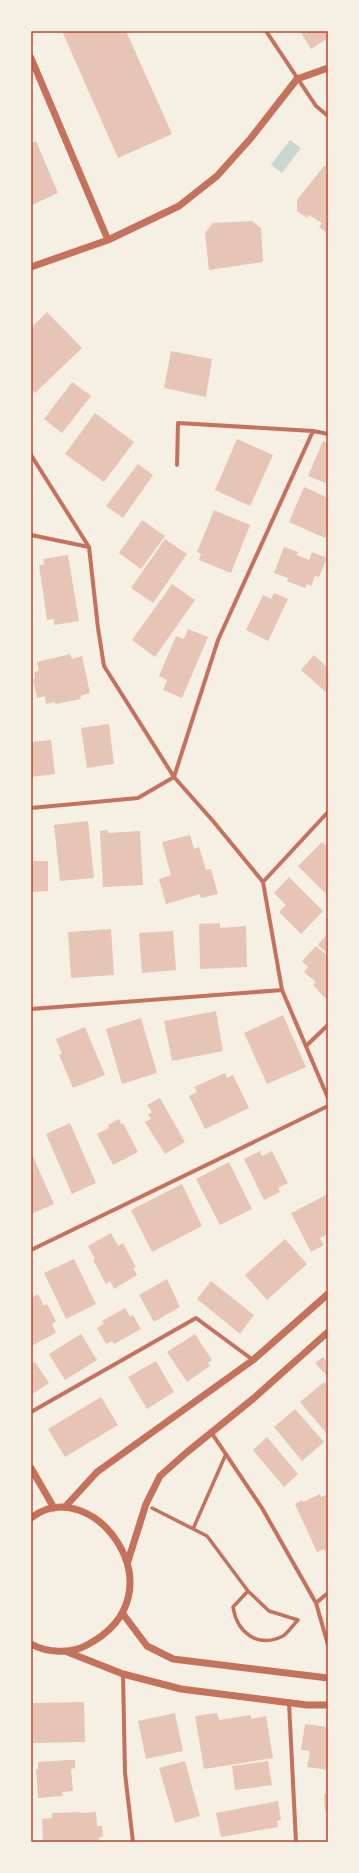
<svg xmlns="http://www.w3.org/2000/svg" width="359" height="1873" viewBox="0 0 359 1873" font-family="'Public Sans',sans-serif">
  <rect width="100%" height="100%" fill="#f6efe4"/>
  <path fill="#c9d6d2" d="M290,140L301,148L282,173L271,165Z"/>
  <path fill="#e6c5b7" d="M62,31H126L172,134L118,158Z
    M300,31H328V38L311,49Z
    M36,141L58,193L32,205L31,143Z
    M324,166H328V234L319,227L322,223L309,215L307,218L297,211V200Z
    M252,221L261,228L263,262L209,270L205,233L213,223Z
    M47,312L82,348L35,393L31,388V328Z
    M171,351L212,359L206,397L164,388Z
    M72,382L91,396L62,433L44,419Z
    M95,413L134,442L104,482L65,454Z
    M237,439L273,455L250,506L215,490Z
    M323,441L328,443V484L308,476Z
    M138,464L153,475L123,518L106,506Z
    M304,487L328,498V531L325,538L289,522Z
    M214,510L250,525L231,573L199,560L201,554L197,552Z
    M142,520L165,536L141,569L119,553Z
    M165,539L187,554L153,603L131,588Z
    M284,547L298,552L297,555L309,560L312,552L327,558L319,577L315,576L311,586L307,584L305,588L287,581L288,578L274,573Z
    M68,555L79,621L54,625V619L47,620L39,565H44L43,559Z
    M172,584L195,600L155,657L132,640Z
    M274,593L288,599L268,641L246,630L263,595L271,599Z
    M188,629L208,637L182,698L163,690L167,680L159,676L176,636L184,639Z
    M70,654L72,659L82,656L90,693L80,696L81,699L55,704V702L46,704L45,696L37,698L33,679L35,678L34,672L39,671L37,662Z
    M314,655L328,668V694L301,670Z
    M109,724L114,764L87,768L81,728Z
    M51,740L55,774L31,777V742Z
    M88,821L94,878L60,881L54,825Z
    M31,827H32L33,861H48V891L31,892Z
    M108,830V833L140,831L143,885L103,887L100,831Z
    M190,835L194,849L199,847L206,870L211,869L218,894L201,898L200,894L166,904L159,879L171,875L162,842Z
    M322,842L328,848V896L298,866Z
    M289,877L323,911L301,934L279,912L286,905L274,893Z
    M220,923V928L246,926L247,967L200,969L199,924Z
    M111,929L114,975L71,978L68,932Z
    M173,931L176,970L142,973L139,933Z
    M328,933V954L318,945Z
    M316,946L328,956L327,1000L313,985L316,982L304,972L308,967L302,961Z
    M216,1011L223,1051L172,1061L164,1021Z
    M283,1015L306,1067L267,1084L244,1033Z
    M141,1018L157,1073L122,1084L106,1029Z
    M85,1027L105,1075L73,1088L59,1055L62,1054L56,1039Z
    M225,1073L227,1078L233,1075L249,1108L205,1129L189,1096L197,1092L194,1087Z
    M160,1098L185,1142L165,1154L145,1122L151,1119L148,1114L152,1112L147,1105Z
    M119,1119L121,1124L123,1123L138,1152L113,1165L97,1134L109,1128L108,1125Z
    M70,1123L96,1183L72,1194L46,1134Z
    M260,1151L262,1156L272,1151L288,1183L278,1188L280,1192L264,1200L244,1159Z
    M31,1152L54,1204L31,1214Z
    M229,1162L252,1209L220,1225L196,1179Z
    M182,1184L202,1226L152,1252L131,1210Z
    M328,1194V1234L320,1238L324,1245L311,1252L291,1213Z
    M111,1233L118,1246L123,1243L136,1267L133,1268L137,1275L114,1289L110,1281L106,1284L93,1260L95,1259L88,1246Z
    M285,1239L307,1264L267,1300L245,1275Z
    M74,1259L96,1304L66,1319L44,1273Z
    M167,1279L180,1307L154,1322L139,1295Z
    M211,1281L254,1315L240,1334L197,1299Z
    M38,1294L44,1306L47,1304L56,1321L52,1324L56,1333L31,1346V1298Z
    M125,1308L130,1317L133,1315L141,1329L114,1344L112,1341L106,1344L97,1328L104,1324L102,1321Z
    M81,1334L97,1360L65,1380L49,1354Z
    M195,1334L212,1360L208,1363L210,1366L187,1382L167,1352Z
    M323,1357L328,1363V1377L315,1363Z
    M156,1361L174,1392L147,1409L128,1377Z
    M35,1362L49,1383L31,1395V1364Z
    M324,1382L328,1387V1435L300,1402Z
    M101,1397L118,1425L65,1457L48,1429Z
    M295,1409L324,1442L302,1461L274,1427Z
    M267,1437L298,1474L284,1487L253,1450Z
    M320,1494L321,1497L328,1494V1549L325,1551L324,1549L317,1552L295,1504L302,1500L303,1502Z
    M84,1702L85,1742L33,1743V1703Z
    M175,1713L183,1751L146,1759L138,1721Z
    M217,1713L219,1720L251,1715V1719L266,1716L273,1758L204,1769L195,1716Z
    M305,1724L328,1727V1770L307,1767L310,1751L301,1750Z
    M69,1760H75V1768L71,1769L73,1791L62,1792L63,1796L38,1798L36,1769H38V1762Z
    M185,1761L200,1816L175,1823L159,1768Z
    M268,1761L272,1785L235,1790L232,1766Z
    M326,1784H328V1811L325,1812L324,1794L327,1793Z
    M278,1801L281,1820L277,1821L278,1827L221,1837L216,1813Z
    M80,1812L81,1813L96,1812L97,1826H102L103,1837H99V1842H43L42,1819L52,1818V1813Z"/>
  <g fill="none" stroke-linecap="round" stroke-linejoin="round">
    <path stroke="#c5725c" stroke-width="3.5" d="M152,1508L207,1536L248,1591L269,1611L298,1620C293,1625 288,1633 283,1636C257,1649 237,1632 233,1607L248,1591
      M193,1529L226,1454"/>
    <path stroke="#c5725c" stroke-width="4" d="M266,31L316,106L328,116
      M31,455L89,547L98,628L104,666L174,777L213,821L263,882L282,990L328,1098
      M177,465L178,423L313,431L328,434
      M31,535L89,547
      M31,808L138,798L174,777L218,640L313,431
      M263,882L328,812
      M31,1009L282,990
      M306,1046L328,1025
      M31,1250L328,1106
      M31,1412L196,1318L253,1360
      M211,1432L262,1508L316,1603L328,1645
      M316,1603L328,1593
      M123,1674L125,1773L133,1842
      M289,1703L296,1842"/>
    <path stroke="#c5725c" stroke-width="7" d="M31,58L108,240
      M31,267L108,240L179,206L217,176L251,138L297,79L328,68
      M31,1468L54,1508
      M65,1507L97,1472L253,1360L328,1294
      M31,1518C91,1470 186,1593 87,1645C71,1654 47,1653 31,1644
      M128,1561L146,1504L160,1476L186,1453L254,1398L328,1332
      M123,1614L147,1646L173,1659L328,1678
      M65,1651L123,1674L181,1689L307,1705H328"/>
  </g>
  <rect width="359" height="1873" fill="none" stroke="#f6efe4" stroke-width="64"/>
  <rect x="32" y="32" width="295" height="1809" fill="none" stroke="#b5482f" stroke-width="1.5"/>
</svg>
